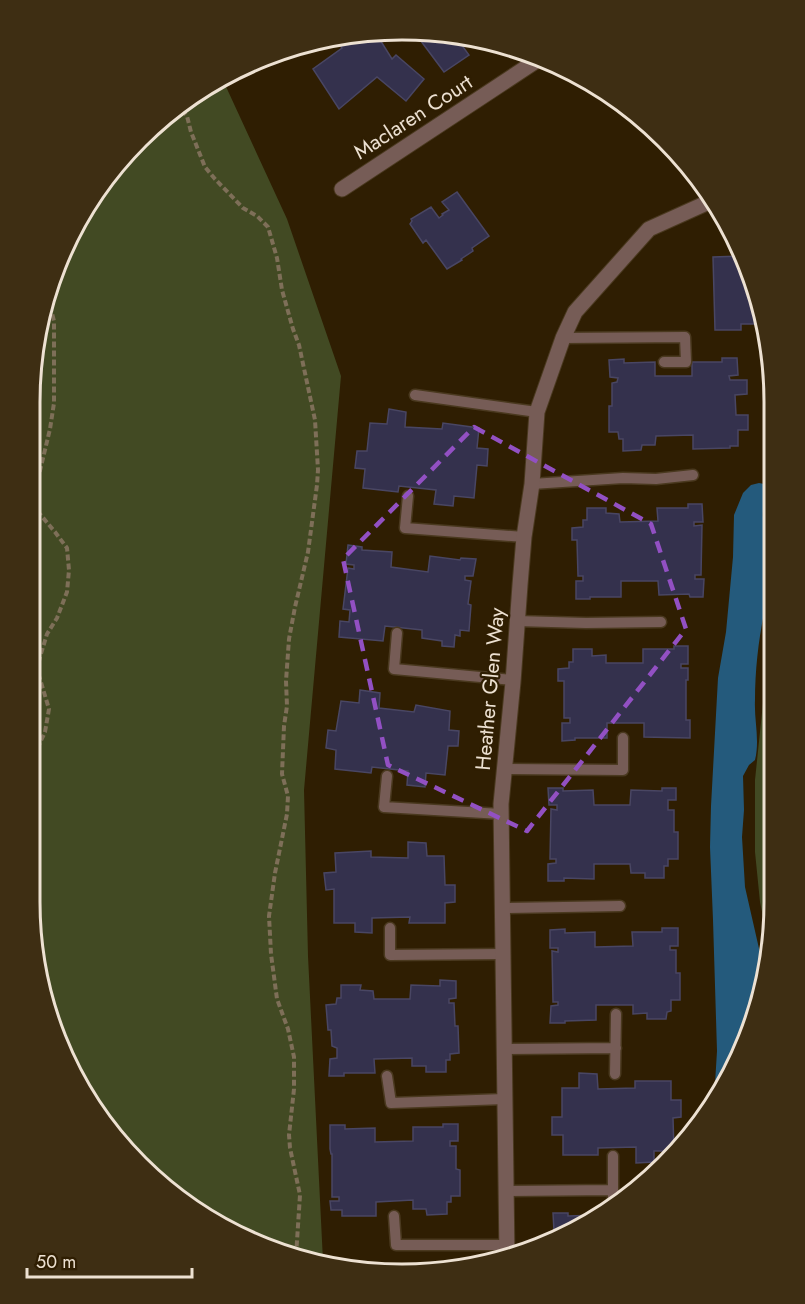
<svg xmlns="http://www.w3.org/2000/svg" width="805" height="1304" viewBox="0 0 805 1304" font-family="Jost,sans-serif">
  <rect width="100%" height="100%" fill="#2f1e02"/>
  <path fill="#424a23" d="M222,78L287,219L341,376L304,790L308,956L323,1261L283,1254L176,1197L107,1128L50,1021L30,901L33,354L58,260L107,176L216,80Z
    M764,318L774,378L772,950L771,955L760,902L755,852V780L766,674L772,527Z"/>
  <path fill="#245a7c" d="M759,483L764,484C768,495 762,506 763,517C764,525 765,517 765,526C766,535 762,546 765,554C769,571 779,589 766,604C759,635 755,668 755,700C754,721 760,739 755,760L749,765L743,776L744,810L742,837L745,887L765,975L747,1044L714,1100L717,1051L713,920L710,847L711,806L718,678L726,632L733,557L734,515L743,493L751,485Z"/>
  <path fill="#34314d" stroke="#494663" stroke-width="1.5" d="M354,33L377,35L392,59L396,55L424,79L406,101L377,77L339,109L313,69L342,48L336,39Z
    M418,37L458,40L469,55L444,72Z
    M457,192L489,236L472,248L473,251L461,259L462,260L447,269L426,240L423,243L410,224L412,221L411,219L431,207L439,218L443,215L442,214L449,210L442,202Z
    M742,256L758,295V324H741V330H715L713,257Z
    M722,358H737L738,375L729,376L730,380H747V394L735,395L736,415H748V430H738V446H730V448L693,449V435L656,436L655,445H642L641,450L623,451V439H619L618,432H609V406H612V383L617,382L618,378L610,377L609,360L624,359V363L655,362V376H692V362H722Z
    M389,409L406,412L405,427L442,429L443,423L479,428L477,448L488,449L487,466L477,465L474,498L454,496L453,506L434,504L436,490L399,486L398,492L363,488L365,469L355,468L357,451H367L370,423L387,424Z
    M688,504H702L703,522H694V526L702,525L701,575H695V579H704L703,597H690L689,594L659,595L658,581H621V597H590V599H576V581H583V576H578L577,540H572V528L583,527V520H587V508H606V513L619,514L620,522L658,521L657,508H688Z
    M348,545L362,547V550L392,552L391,567L428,572L430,556L460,560L461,558L476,559L473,576H465V580L471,581L468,604L471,605L469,631L460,630V636L455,635L454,647L442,646V641L422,638V630L385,626L383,641L339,637L340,621L349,622L350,610L343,609L348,568L354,569V565L346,564Z
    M674,646H688V664H681V668H688V680H686V720H690V738L644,737V723H607V738H575V740L562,741V723H570V718H564V681H558V669L569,668V662H573V649H592V656L606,655V663H643V649H674Z
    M360,690L380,693L379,708L414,712L416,705L450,711L449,730L459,731L458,746H448L445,775L426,773L425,787L407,785L408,771L372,767L371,773L335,769L336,750L326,748L328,730L336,731L341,701L359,703Z
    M548,788H563V791L593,790L594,805H630L631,790L662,791V788H676V800H668V810H674V832H678V859H668V866H664V878H645V873H631L630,864H594V879L564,878V881H548V864L556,863V859H550L551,809L557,810V805H549Z
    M408,842L426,843L427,856H444L445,885H455V902L445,903V923H409L410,917L372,918V933L355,932V923H334V889L326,890L324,873L336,872L335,853L371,851V857L408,858Z
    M662,928H678V946H670V950H676V973H680V1000H671V1011L667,1012L666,1019H647V1013L633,1014V1005H596V1020L565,1021V1023H550L551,1006L558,1005V1002H553L552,951L558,952V948H550V930L565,929V933L595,932V947L633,946L632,932H662Z
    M440,980L456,981V998L449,999V1003H454L455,1026H458L459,1053L450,1054V1060H446V1072H426V1066H412V1058L374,1059L375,1073H344V1076H329L330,1059L337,1058V1048L332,1046L331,1030H328L326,1005L336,1004L337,998H341V985H361L360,990L373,991L374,999H410L411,985L440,986Z
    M579,1073L597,1074L598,1089L635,1088V1081H671V1100H681V1117L673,1118L674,1151H654V1162L636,1163V1147L598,1148V1155H563V1135H552V1117H562V1088H579Z
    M443,1124H458V1141H450V1146H456V1169L460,1170V1196H451V1202H447V1214L427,1215L426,1209H413V1200L376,1202V1216H342V1210H331L330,1201H339V1197H332V1154H331L330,1149V1125H345V1129L375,1128V1142L413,1141V1127H443Z
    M553,1213H568V1216L599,1215V1216L562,1235V1231H554Z"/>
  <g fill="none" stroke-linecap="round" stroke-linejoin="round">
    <g stroke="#4a391f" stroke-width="13">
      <path id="lane" d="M563,338L685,337L686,362H664
        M415,395L537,412
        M532,484L623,478L656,479L693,475
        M408,496L405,528L524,537
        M517,621L586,623L661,622
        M397,633L394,669L513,680
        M504,769L623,770V738
        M387,776L384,807L501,814
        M502,908L620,906
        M390,928V955L503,954
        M504,1049L616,1048
        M615,1074L616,1014
        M387,1076L391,1103L505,1099
        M506,1191L613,1190
        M613,1208V1156
        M394,1216L396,1245H507"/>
    </g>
    <g stroke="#4a391f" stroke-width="17">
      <path id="street" d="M342,189L536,61
        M507,1257L501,804L513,682L520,585L524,537L532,484L537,412L563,338L575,312L649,229L711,201"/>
    </g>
    <path stroke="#7e6f58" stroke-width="4" stroke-dasharray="6 3" stroke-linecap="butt" d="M182,110L187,116L191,132L205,167L215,179L243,208L257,216L268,227L277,258L282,290L293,329L299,345L315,420L318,470L317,485L308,552L295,607L289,639L286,681L287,706L284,726L282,774L288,796L287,814L275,873L269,916L271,954L277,999L288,1029L294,1057V1089L289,1135L290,1148L300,1195L296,1256
      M31,755L39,745L45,732L49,709L37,669L40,657L47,634L57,618L67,592L69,570L67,548L55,532L39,513L37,505L38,479L50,429L54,403V321L48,298
      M772,833L773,748"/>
    <use href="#lane" stroke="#765c56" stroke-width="10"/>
    <use href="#street" stroke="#765c56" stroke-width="15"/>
  </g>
  <path fill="none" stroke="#9250c3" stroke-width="4.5" stroke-dasharray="12 8" stroke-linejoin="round" d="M474,427L651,524L686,629L527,831L388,765L343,559Z"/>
  <g text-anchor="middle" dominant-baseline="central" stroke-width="4.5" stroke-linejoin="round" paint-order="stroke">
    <g font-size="21" fill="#ede1d2" stroke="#2f1e02">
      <text transform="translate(413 117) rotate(-33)">Maclaren Court</text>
      <text transform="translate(490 689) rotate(-85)">Heather Glen Way</text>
    </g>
  </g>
  <path d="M0 0H805V1304H0ZM402 40H402A362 362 0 0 1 764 402V902A362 362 0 0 1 402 1264H402A362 362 0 0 1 40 902V402A362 362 0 0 1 402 40Z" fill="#3e2e13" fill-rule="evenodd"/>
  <path fill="none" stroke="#ede1d2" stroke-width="3" d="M402 40H402A362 362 0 0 1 764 402V902A362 362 0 0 1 402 1264H402A362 362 0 0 1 40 902V402A362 362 0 0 1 402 40Z"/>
  <path d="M27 1268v9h165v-9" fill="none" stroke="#ede1d2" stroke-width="3"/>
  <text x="36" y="1268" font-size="18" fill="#ede1d2" stroke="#2f1e02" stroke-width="4.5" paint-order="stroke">50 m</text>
</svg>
